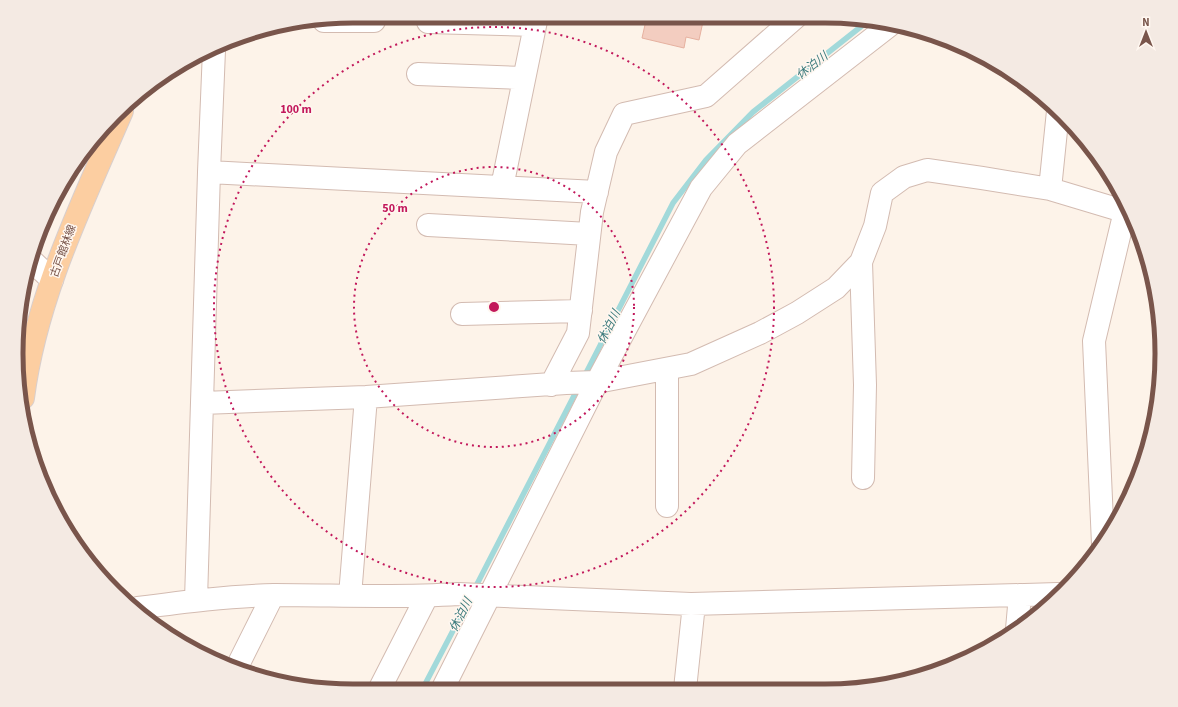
<svg xmlns="http://www.w3.org/2000/svg" width="1178" height="707" viewBox="0 0 1178 707" font-family="'Source Sans 3','Noto Sans JP',sans-serif">
  <rect width="100%" height="100%" fill="#fdf3e9"/>
  <g fill="none" stroke-linecap="round" stroke-linejoin="round">
    <path stroke="#a2d9da" stroke-width="5.5" d="M584,377L673,203L706,160L753,112L868,21
      M474,590L578,388
      M422,690L469,600"/>
  </g>
  <path fill="#f3cdc0" stroke="#e6b1a0" d="M647,16L704,17L699,40L686,37L684,48L642,38Z"/>
  <g fill="none" stroke-linecap="round" stroke-linejoin="round">
    <g stroke="#d3bbb1" stroke-width="24">
      <path id="minor" d="M324,21H374
        M428,22L535,25
        M418,74L524,78
        M209,172L597,192
        M502,187L537,16
        M1050,189L1058,111
        M428,225L589,234
        M31,260L52,280
        M861,262L865,385L863,478
        M462,314L581,311
        M667,369V506
        M551,385L578,333L592,212L606,152L624,114L706,96L796,17
        M202,403L366,397L566,383L597,382L691,364L760,333L797,313L836,288L861,262L875,226L882,193L904,177L927,170L982,178L1050,189L1130,213
        M1103,544L1094,341L1125,211
        M350,596L366,397
        M196,600L209,172L214,50
        M138,608C183,602 229,596 275,595C336,595 397,598 458,594L691,604L1058,594
        M1017,629L1020,595
        M236,669L273,595
        M685,689L694,604
        M379,690L427,596
        M442,690L597,382L701,188L737,144L890,25"/>
    </g>
    <g stroke="#d9cfcd" stroke-width="24">
      <path id="major" d="M23,398C36,297 82,204 122,111"/>
    </g>
    <use href="#minor" stroke="#fff" stroke-width="22"/>
    <use href="#major" stroke="#fccea1" stroke-width="22"/>
  </g>
  <g fill="none" stroke="#c2185b" stroke-width="2" stroke-dasharray="2 4">
    <circle cx="494" cy="307" r="140"/>
    <circle cx="494" cy="307" r="280"/>
  </g>
  <g text-anchor="middle" dominant-baseline="central" stroke-width="3" stroke-linejoin="round" paint-order="stroke">
    <g font-size="11" fill="#79554b" stroke="#fff7f0">
      <text transform="translate(63 251) rotate(-70)">古戸館林線</text>
    </g>
    <g font-size="12" font-style="italic" fill="#3e7c7e" stroke="#fff7f0">
      <text transform="translate(812 66) rotate(-38)">休泊川</text>
      <text transform="translate(609 327) rotate(-63)">休泊川</text>
      <text transform="translate(461 615) rotate(-63)">休泊川</text>
    </g>
  </g>
  <path d="M0 0H1178V707H0ZM353 23H825A330 330 0 0 1 1155 353V354A330 330 0 0 1 825 684H353A330 330 0 0 1 23 354V353A330 330 0 0 1 353 23Z" fill="#f4eae3" fill-rule="evenodd"/>
  <path fill="none" stroke="#79554b" stroke-width="5" d="M353 23H825A330 330 0 0 1 1155 353V354A330 330 0 0 1 825 684H353A330 330 0 0 1 23 354V353A330 330 0 0 1 353 23Z"/>
  <circle cx="494" cy="307" r="6" fill="#c2185b" stroke="#fff7f0" stroke-width="2"/>
  <g font-size="12" text-anchor="middle" font-weight="bold" fill="#c2185b" stroke="#fff7f0" stroke-width="3" stroke-linejoin="round" paint-order="stroke">
    <text x="296" y="113">100 m</text>
    <text x="395" y="212">50 m</text>
  </g>
  <g transform="translate(1146 32)" stroke="#fff7f0" stroke-width="3" paint-order="stroke">
  <path d="M0-3L7 15L0 10L-7 15Z" fill="#79554b"/>
  <text y="-6" font-size="11" font-weight="bold" text-anchor="middle" fill="#79554b">N</text>
  </g>
</svg>
